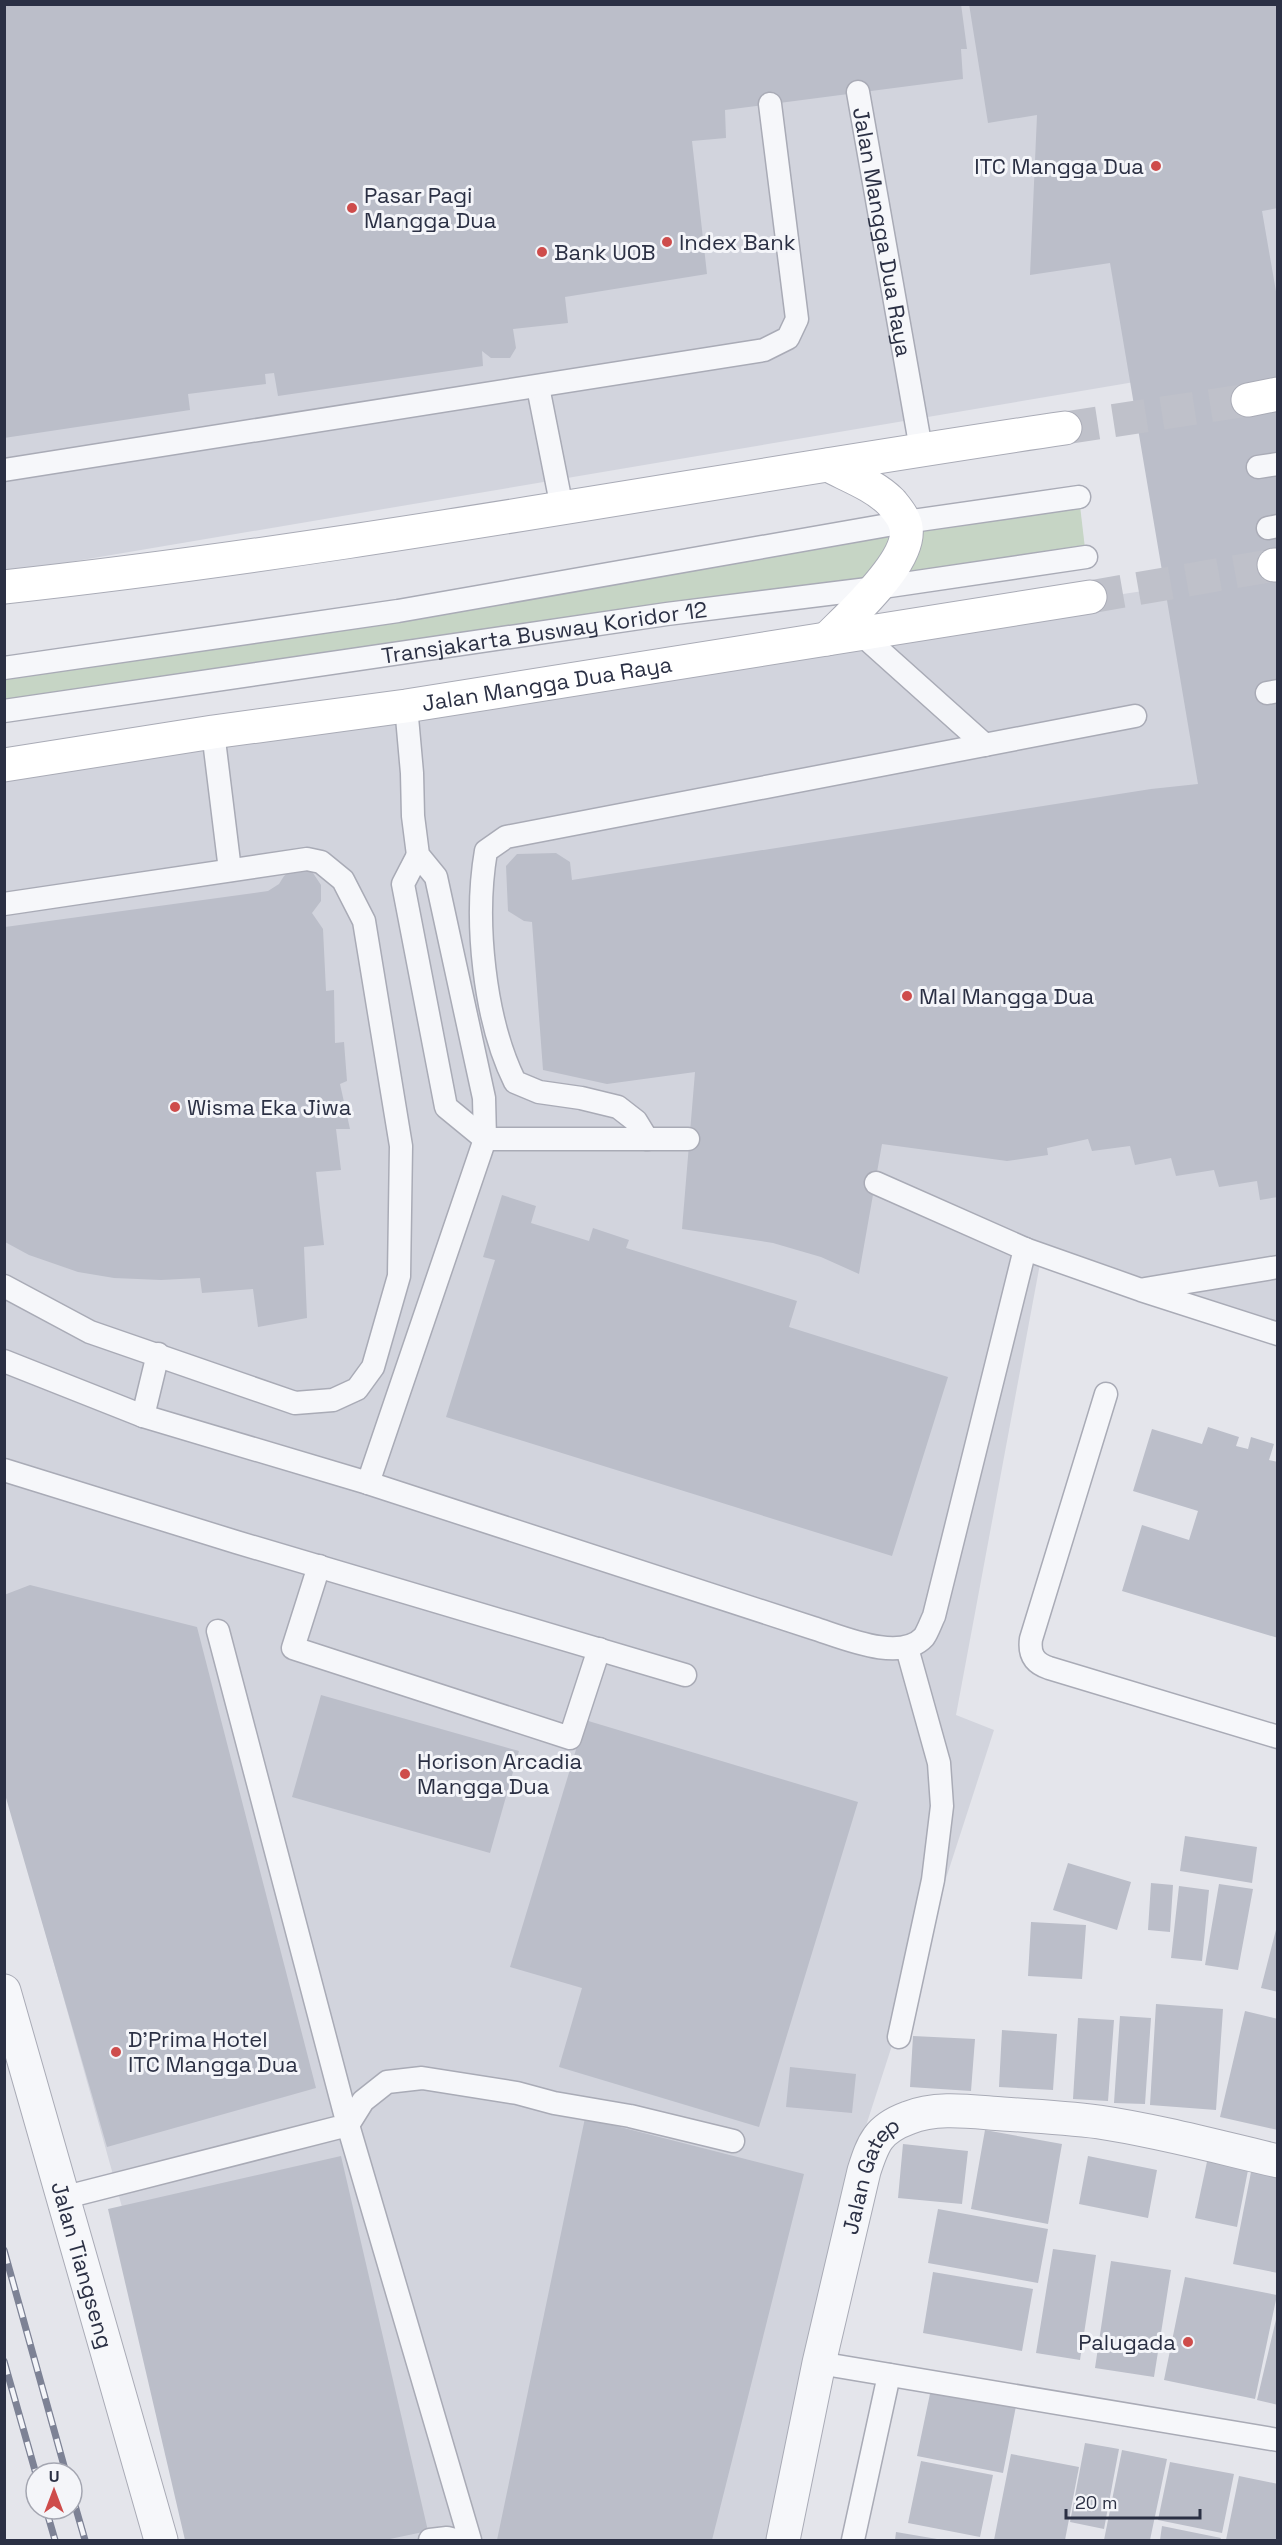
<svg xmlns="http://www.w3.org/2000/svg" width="1282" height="2545" viewBox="0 0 1282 2545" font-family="'Space Grotesk',sans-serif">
  <rect width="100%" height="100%" fill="#e4e5eb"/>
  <path fill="#d2d4dd" d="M5,5H1277V358L5,573Z
    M1277,571V1341L1042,1253L956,1715L994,1730L864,2132L791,2540H215L5,1788L4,761Z"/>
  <path fill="#c6d5c5" d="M1079,497L1086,557L5,713V667Z"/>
  <path fill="#bbbec9" d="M4,4H961L967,49H961L963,79L725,110L726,138L692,141L707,274L565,297L568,323L513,329L516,348L510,358H491L482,351L483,366L278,396L274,373L265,374L266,384L188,394L190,410L4,438Z
    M969,4H1278V208L1262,211L1278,303V1197L1260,1200L1257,1181L1219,1187L1214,1170L1176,1176L1171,1158L1135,1165L1130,1146L1092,1151L1088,1139L1047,1148L1048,1155L1007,1161L882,1144L859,1274L821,1257L773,1243L682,1229L695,1072L607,1084L543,1070L532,922L524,921L508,911L506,866L517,854L556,853L570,862L572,880L1151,789L1198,784L1110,263L1030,275L1037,115L988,123Z
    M291,870H311L321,885V901L312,913L323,929L326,991L334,990L335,1043L344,1042L347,1081L340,1084L350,1129H336L341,1170L316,1172L324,1245L304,1247L307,1318L258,1327L253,1289L202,1293L200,1278L161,1280L114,1278L78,1272L29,1255L5,1242V927L268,891L279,884L284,876Z
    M502,1195L536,1206L531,1223L589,1241L593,1228L629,1240L626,1248L797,1301L789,1327L948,1377L892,1556L446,1417L495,1260L483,1257Z
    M1208,1427L1239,1437L1236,1446L1248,1449L1251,1437L1274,1444L1269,1460L1278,1462V1638L1122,1591L1142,1525L1189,1540L1198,1511L1133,1491L1152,1429L1202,1444Z
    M30,1585L197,1627L316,2088L107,2147L4,1791V1595Z
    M321,1695L519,1751L490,1853L292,1797Z
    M585,1720L858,1802L759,2127L559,2067L582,1988L510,1967Z
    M1185,1836L1257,1847L1252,1883L1180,1871Z
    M1068,1863L1131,1882L1117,1930L1053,1910Z
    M1151,1883L1173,1885L1170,1932L1148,1930Z
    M1219,1884L1253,1889L1238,1970L1205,1965Z
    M1179,1886L1209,1890L1202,1961L1171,1958Z
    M1031,1922L1086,1925L1082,1979L1028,1976Z
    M1278,1922V1992L1261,1988Z
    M1156,2004L1223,2009L1216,2110L1150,2105Z
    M1245,2011L1278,2019V2130L1220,2117Z
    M1120,2016L1151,2018L1145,2104L1114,2103Z
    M1078,2018L1114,2020L1108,2101L1073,2099Z
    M1002,2030L1057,2034L1053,2090L999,2087Z
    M913,2036L975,2039L971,2091L910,2087Z
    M790,2067L856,2074L852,2113L786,2107Z
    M585,2118L804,2174L712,2540H497Z
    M985,2130L1062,2144L1048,2224L971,2209Z
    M903,2144L968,2151L962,2204L898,2198Z
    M341,2156L428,2531L385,2540H185L108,2209Z
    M1088,2156L1157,2170L1148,2218L1079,2204Z
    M1208,2157L1249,2165L1237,2227L1195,2218Z
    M1252,2167L1278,2172V2273L1233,2264Z
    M938,2209L1048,2229L1038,2283L928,2263Z
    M1053,2249L1096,2255L1080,2360L1036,2353Z
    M1111,2261L1171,2270L1154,2377L1095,2368Z
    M933,2272L1033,2289L1022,2351L923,2333Z
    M1185,2277L1277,2295L1255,2399L1164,2380Z
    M1278,2311V2405L1257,2400Z
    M931,2389L1016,2406L1003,2473L917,2456Z
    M1085,2443L1119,2449L1104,2529L1070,2522Z
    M1122,2450L1167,2459L1150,2540H1104Z
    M1011,2454L1079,2467L1065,2540H994Z
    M921,2461L993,2475L980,2537L908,2523Z
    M1170,2462L1234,2474L1222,2533L1158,2520Z
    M1239,2476L1278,2484V2540H1226Z
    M1162,2526L1221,2538L1220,2540H1160Z
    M896,2532L937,2539V2540H895Z"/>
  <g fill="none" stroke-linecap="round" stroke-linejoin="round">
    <path stroke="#bfc1ca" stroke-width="33" stroke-dasharray="33 16" stroke-linecap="butt" d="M1065,428L1248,400
      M1090,597L1274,565"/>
    <g stroke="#a9abb6" stroke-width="25">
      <g id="service">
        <path id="s1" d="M858,92L921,449"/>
        <path d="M538,387L562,508"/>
        <path d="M1258,467L1278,464"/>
        <path d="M4,470L764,350L788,338L797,319L770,104"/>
        <path d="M1268,528L1278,526"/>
        <path d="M860,633L985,745"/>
        <path d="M4,668L398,611L905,522L1079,497"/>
        <path d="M1267,693L1278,691"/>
        <path d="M406,706L412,773L413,816L418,855L436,877L484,1098L485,1139H688"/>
        <path id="s2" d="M4,711L667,614L876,588L1086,557"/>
        <path d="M213,732L230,870"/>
        <path d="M4,904L307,859L321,862L343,880L364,921L401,1146L399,1276L373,1367L357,1389L333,1400L295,1403L90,1332L4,1286"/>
        <path d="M647,1139L636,1121L618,1107L581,1098L539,1092L515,1082C484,1019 474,920 486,851L506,837L1135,716"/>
        <path d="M876,1183L1025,1249L1141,1290L1278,1334"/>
        <path d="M1145,1289L1278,1267"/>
        <path d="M4,1361L143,1416L368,1483L813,1628C842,1637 900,1663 924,1637C928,1631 931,1622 934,1616L1025,1249"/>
        <path d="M1106,1394L1031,1639C1029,1654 1034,1663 1049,1668L1278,1737"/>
        <path d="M143,1416L158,1354"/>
        <path d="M4,1470L236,1542L685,1675"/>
        <path d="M368,1483L485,1139L446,1107L403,884L418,855"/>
        <path d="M319,1566L293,1648L570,1738L599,1649"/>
        <path d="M899,2037L933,1880L942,1806L939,1763L907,1648"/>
        <path d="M62,2198L348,2125L218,1631"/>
        <path d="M819,2363L1278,2440"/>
        <path d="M430,2540L447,2538L455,2540"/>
        <path d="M470,2540L348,2125L363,2101L387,2082L422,2078L517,2093L554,2103L630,2116L733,2141"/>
        <path d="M853,2540L889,2375"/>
      </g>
    </g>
    <g stroke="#a9abb6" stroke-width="35">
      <g id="minor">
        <path id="s3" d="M783,2540L819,2363L864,2171C873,2143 878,2129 908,2118C937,2106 973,2112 1003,2114C1035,2116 1067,2118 1099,2122C1159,2131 1218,2147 1278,2161"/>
      </g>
    </g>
    <g stroke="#a9abb6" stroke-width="35">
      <g id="tertiary">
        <path id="s4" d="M4,1991L161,2540"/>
      </g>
    </g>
    <g stroke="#a9abb6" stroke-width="35">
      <g id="secondary">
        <path d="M1248,400L1278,394"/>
        <path d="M1274,565H1278"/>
        <path d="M4,587C360,548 711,480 1065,428"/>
        <path d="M827,639C849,616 920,555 904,521C902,515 895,507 891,502C874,485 849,476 828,465"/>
        <path id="s5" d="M4,765L213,732L406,706L1090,597"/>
      </g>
    </g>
    <use href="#service" stroke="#f6f7fa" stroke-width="22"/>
    <use href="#minor" stroke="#f6f7fa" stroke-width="33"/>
    <use href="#tertiary" stroke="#f6f7fa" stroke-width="33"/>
    <use href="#secondary" stroke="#fff" stroke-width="33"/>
    <g stroke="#7d8295" stroke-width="7">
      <path id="rail" d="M4,2250L66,2473
        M4,2361L36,2474
        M72,2495L85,2540
        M46,2509L55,2540"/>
    </g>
    <use href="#rail" stroke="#f4f5f9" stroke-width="4.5" stroke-dasharray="14" stroke-linecap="butt"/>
  </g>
  <g fill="#ce4c4b" stroke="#f4f5f9" stroke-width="2">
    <circle cx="1156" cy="166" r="6"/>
    <circle cx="352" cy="208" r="6"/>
    <circle cx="667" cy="242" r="6"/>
    <circle cx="542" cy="252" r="6"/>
    <circle cx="907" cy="996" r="6"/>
    <circle cx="175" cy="1107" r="6"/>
    <circle cx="405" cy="1774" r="6"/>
    <circle cx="116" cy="2052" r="6"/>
    <circle cx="1188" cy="2342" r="6"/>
  </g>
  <g text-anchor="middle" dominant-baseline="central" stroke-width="6" stroke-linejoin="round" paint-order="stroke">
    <g font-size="22" fill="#2b3044" stroke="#f4f5f9" text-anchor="start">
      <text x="1144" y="166" text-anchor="end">ITC Mangga Dua</text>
      <text x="364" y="195">Pasar Pagi<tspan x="364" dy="25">Mangga Dua</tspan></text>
      <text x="679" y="242">Index Bank</text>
      <text x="554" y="252">Bank UOB</text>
      <text x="919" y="996">Mal Mangga Dua</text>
      <text x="187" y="1107">Wisma Eka Jiwa</text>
      <text x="417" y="1761">Horison Arcadia<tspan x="417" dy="25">Mangga Dua</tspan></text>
      <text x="128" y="2039">D'Prima Hotel<tspan x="128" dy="25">ITC Mangga Dua</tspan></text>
      <text x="1176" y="2342" text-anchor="end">Palugada</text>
    </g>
    <g font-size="22" fill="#2b3044" stroke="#f4f5f9">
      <text stroke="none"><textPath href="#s1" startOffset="142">Jalan Mangga Dua Raya</textPath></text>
      <text stroke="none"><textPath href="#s2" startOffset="546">Transjakarta Busway Koridor 12</textPath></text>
      <text stroke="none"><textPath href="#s5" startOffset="549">Jalan Mangga Dua Raya</textPath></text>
      <text stroke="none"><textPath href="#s3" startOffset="376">Jalan Gatep</textPath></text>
      <text stroke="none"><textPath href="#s4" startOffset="285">Jalan Tiangseng</textPath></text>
    </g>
  </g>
  <rect width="1282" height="2545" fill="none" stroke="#2b3044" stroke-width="12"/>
  <g transform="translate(54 2491)"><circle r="28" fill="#f4f5f9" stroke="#a4a6b1" stroke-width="1.5"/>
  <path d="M0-4.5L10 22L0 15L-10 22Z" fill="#ce4c4b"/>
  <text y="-9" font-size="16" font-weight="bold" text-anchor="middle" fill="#2b3044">U</text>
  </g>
  <path d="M1066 2509v9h134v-9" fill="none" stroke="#2b3044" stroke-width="3"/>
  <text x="1075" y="2509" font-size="18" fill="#2b3044" stroke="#f4f5f9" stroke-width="4.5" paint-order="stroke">20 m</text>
</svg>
